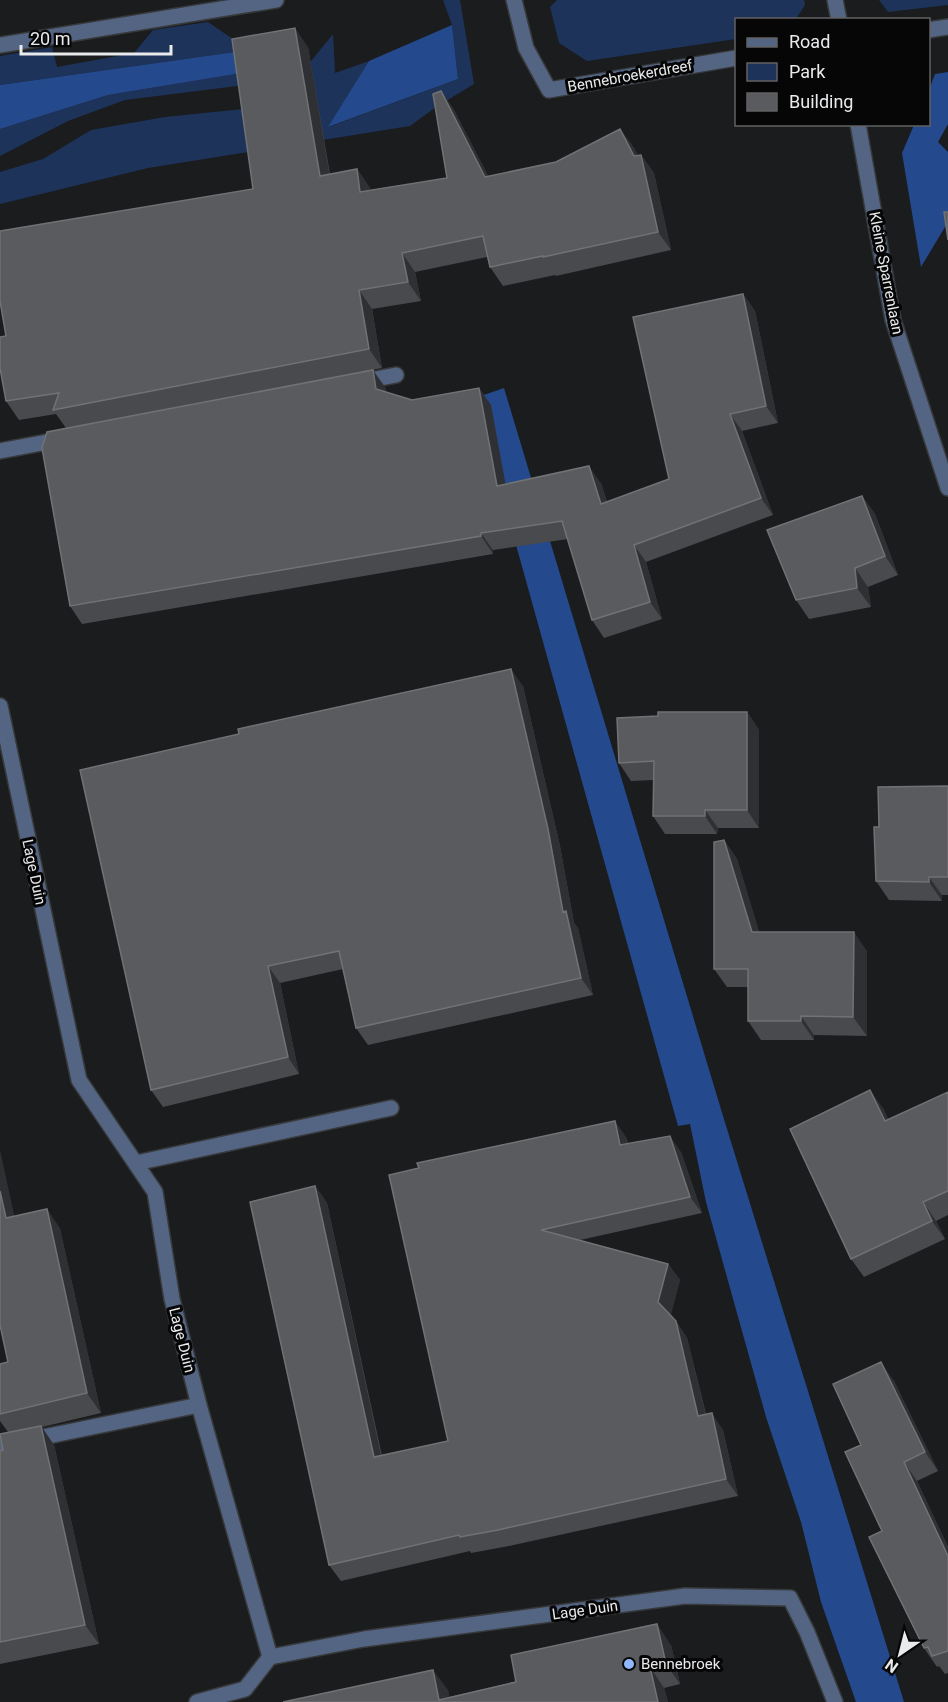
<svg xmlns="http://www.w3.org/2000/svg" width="948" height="1702" viewBox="0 0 948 1702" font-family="Roboto,sans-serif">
  <rect width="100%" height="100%" fill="#1a1c1e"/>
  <path fill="#1e335a" d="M443,0H460L474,84L436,107L410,126L148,168L0,204V172L43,159L91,130L165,117L253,108L282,97L333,34L335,73L369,61L329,127L458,79L452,25Z
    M557,0H804L805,5L796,19L736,20V39L587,61L559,43L550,7Z
    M879,0H948V5L888,12Z
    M208,22L249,50L296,43L292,56L282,67L245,85L125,100L68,121L0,156V129L108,95L254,71L249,50L0,85V56L52,47L57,67L134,53L153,30Z"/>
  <path fill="#25498d" d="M452,25L458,79L328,127L369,61Z
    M249,50L254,71L108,95L0,129V85Z
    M948,72V124L938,142L948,152V222L921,267L902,153L914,125L928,124L929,90L935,74Z
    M504,388L723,1116L904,1702H856L821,1602L801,1522L766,1417L706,1202L690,1124L678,1126L475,398Z"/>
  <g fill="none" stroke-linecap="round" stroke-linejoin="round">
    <g stroke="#37393b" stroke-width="18">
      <path id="minor" d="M514,0L526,48L549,90L736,58
        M835,0L839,20
        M928,30L948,27
        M0,45L276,0
        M858,124L893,320L948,488
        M361,382L396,375
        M0,451L63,439
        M0,706L79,1080L155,1192L172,1299L199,1405L270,1657L364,1639L685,1596L790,1598L807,1632L835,1702
        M136,1163L391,1108
        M0,1446L199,1405
        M197,1702L245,1689L270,1657"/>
    </g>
    <use href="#minor" stroke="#546584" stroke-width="15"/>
  </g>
  <path fill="#494a4d" d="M308,47L330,174L357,169L370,188V190L447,178L441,91L454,110L488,176L556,162L620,129L634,148L638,156L641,155L654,173L671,250L556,276L555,275L503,286L490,267L487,257L415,272L421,301L372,309L382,368L66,428L56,414L19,420L6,401V336L253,189Z
    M743,294L755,311L778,423L742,431L773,515L646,562L662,619L604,638L592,620L568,539L493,550V554L82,624L70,606L385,387L386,392L412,400L479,388L491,405L505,484L601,483L607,502L669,479Z
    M862,496L875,514L898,575L868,587L871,607L809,619L796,600Z
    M523,686L560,846L574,923L578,928L593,995L368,1045L356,1028L343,969L280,983L299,1074L163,1107L151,1090Z
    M747,712L759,730V828H718L717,834H665L653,816L654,780L631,781L619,763Z
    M948,786V895H942V901L889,900L876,881L879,827Z
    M724,840L737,859L759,932L867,951V1036L814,1035V1040H761L748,1021V987H727L714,969Z
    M948,1092V1215L936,1221L945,1239L864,1277L851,1259L883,1108L888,1119Z
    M626,1137L628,1143L681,1152L702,1213L580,1240L668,1264L680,1280L670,1316L676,1321L687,1338L706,1414L723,1430L738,1496L509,1546L471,1553L470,1551L341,1581L329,1565L315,1186L327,1203L382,1456L448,1441L389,1175Z
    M47,1209L60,1229L101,1413L42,1427L54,1445L99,1644L0,1664V1451L3,1450L8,1432L0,1421V1364L8,1362L15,1216Z
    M894,1381L938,1471L917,1481L948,1547V1673L945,1674L939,1666L937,1667L924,1648L882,1531L861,1445Z
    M671,1645L680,1684L664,1688L668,1702H283L448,1690L449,1697Z"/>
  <path fill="#2f3033" d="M295,28L308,47L333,195L320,176Z
    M441,91L454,110L499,196L485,177Z
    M620,129L634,148L644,168L641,155L654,173L671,250L658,232L634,156Z
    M357,169L370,188L373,211L360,192Z
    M402,253L415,272L421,301L408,282Z
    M359,290L372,309L382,368L369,349Z
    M743,294L755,311L778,423L766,406Z
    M373,370L385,387L388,407L376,389Z
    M479,388L491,405L509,503L497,486Z
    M730,414L742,431L773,515L761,498Z
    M589,466L601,483L613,522L601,504Z
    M862,496L875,514L898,575L885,556Z
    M481,533L493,550V554L481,536Z
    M634,545L646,562L662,619L650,602Z
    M855,568L868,587L871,607L857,588Z
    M511,669L523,686L560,846L574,923L578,928L593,995L581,978L563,912Z
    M747,712L759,730V828L747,810Z
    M705,810L718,828L717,834L705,816Z
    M724,840L737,859L765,951L752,932Z
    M929,877L942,895V901L929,882Z
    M854,932L867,951V1036L853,1017Z
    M268,966L280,983L299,1074L288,1057Z
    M801,1016L814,1035V1040L801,1021Z
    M870,1090L883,1108L898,1140L885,1121Z
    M615,1121L626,1137L632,1161L620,1145Z
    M670,1136L681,1152L702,1213L690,1197Z
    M0,1150L19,1237L6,1218L0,1191Z
    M315,1186L327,1203L385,1474L374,1457Z
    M923,1202L936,1221L945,1239L932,1221Z
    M47,1209L60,1229L101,1413L87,1393Z
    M668,1264L680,1280L670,1319L658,1302Z
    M676,1321L687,1338L710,1432L698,1416Z
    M881,1362L894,1381L938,1471L925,1452Z
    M712,1413L723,1430L738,1496L726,1479Z
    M41,1426L54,1445L99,1644L85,1625Z
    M904,1462L917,1481L948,1547V1556Z
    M657,1624L671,1645L680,1684L666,1664Z
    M650,1667L664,1688L668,1702H658Z
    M433,1670L448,1690L450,1702L439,1700Z"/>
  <path fill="#5a5b5e" stroke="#717274" stroke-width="1.5" d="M295,28L320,176L357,169L360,192L447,178L433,94L441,91L485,177L556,162L620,129L634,156L641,155L658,232L543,257V256L490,267L483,236L402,253L408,282L359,290L369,349L53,410L59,393L6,401L0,368V337L6,336L0,301V231L253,189L232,39Z
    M944,212H948V240Z
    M743,294L766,406L730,414L761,498L634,545L650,602L592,620L562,521L481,533V536L70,606L42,448L47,432L373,370L376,389L412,400L479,388L497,486L589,466L601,504L669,479L633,317Z
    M862,496L885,556L855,568L857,588L796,600L767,530Z
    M511,669L548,829L563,912L566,911L581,978L356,1028L339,951L268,966L288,1057L151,1090L80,770L239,734L238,729Z
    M658,712H747V810H705V816H653L654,761L619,763L617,718L658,716Z
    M948,786V877H929V882L876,881L874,827H879L878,787Z
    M724,840L752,932H854L853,1017L801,1016V1021H748V969H714V842Z
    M870,1090L885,1121L948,1092V1191L923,1202L932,1221L851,1259L790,1129Z
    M615,1121L620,1145L670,1136L690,1197L541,1230L668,1264L658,1302L676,1321L698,1416L712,1413L726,1479L498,1530L460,1537L459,1535L329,1565L250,1202L315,1186L374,1457L448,1441L389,1175L419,1168L417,1163Z
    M0,1191L6,1218L47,1209L87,1393L0,1414V1364L8,1362L0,1325Z
    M881,1362L925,1452L904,1462L948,1556V1651L932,1656L928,1647L924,1648L869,1537L882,1531L845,1452L861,1445L833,1384Z
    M41,1426L85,1625L0,1642V1451L3,1450L0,1434Z
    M657,1624L666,1664L650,1667L658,1702H283L433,1670L439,1700L516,1682L511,1655Z"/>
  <circle fill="#91b8fd" stroke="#060607" stroke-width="2" cx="629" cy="1664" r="6"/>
  <g text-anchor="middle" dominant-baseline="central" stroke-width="6" stroke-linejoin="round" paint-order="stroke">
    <g font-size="15" fill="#e9eaec" stroke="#060607">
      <text transform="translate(630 76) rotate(-10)">Bennebroekerdreef</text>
      <text transform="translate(886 273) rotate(79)">Kleine Sparrenlaan</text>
      <text transform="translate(34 872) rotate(78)">Lage Duin</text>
      <text transform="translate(182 1340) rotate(76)">Lage Duin</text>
      <text transform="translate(585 1610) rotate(-8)">Lage Duin</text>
    </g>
    <g font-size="15" fill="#e9eaec" stroke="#060607" text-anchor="start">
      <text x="641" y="1664">Bennebroek</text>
    </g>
  </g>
  <rect x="735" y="18" width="195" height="108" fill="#060607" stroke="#616163" stroke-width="1.5"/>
  <rect x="747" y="38" width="30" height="9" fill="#546584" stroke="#616163" stroke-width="1.5"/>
  <text x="789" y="48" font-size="18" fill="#e9eaec">Road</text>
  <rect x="747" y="63" width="30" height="18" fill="#1e335a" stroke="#616163" stroke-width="1.5"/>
  <text x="789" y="78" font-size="18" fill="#e9eaec">Park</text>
  <rect x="747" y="93" width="30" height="18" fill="#5a5b5e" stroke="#616163" stroke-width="1.5"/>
  <text x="789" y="108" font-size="18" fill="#e9eaec">Building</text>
  <g transform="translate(900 1654) rotate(215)" stroke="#060607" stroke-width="4.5" paint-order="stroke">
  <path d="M0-4.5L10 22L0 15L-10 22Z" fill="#e9eaec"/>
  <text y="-9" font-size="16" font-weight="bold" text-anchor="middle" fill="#e9eaec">N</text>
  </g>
  <path d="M21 45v9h150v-9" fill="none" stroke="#e9eaec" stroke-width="3"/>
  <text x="30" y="45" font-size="18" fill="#e9eaec" stroke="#060607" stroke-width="4.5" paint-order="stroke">20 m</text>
</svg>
